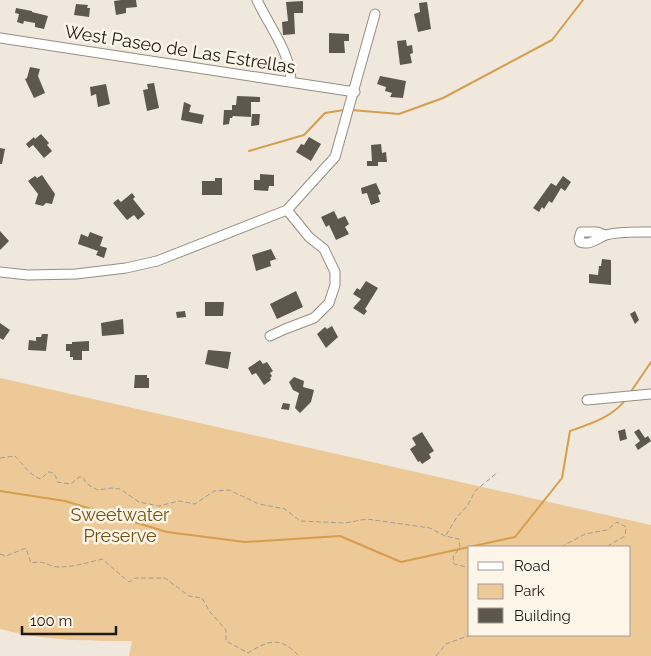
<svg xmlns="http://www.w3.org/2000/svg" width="651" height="656" viewBox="0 0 651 656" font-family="Raleway,sans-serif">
  <rect width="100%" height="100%" fill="#f0e8dc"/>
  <path fill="#edc997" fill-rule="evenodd" d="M0,378L651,525V656H129L132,641C86,641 45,641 0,629ZM470,547H630V635H470Z"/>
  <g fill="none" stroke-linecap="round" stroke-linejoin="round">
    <path stroke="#d59e4c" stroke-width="2" d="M351,110L399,114L443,98L552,40L583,0
      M249,151L304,135L325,113L344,110
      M630,393L651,362
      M0,491L65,501L167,532L245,542L340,536L401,562L515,537L562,478L570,431C590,424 613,417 626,399"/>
  </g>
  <path fill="#5e574d" d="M121,0H136L137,7L126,8V13L116,15L114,1Z
    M303,1V13H294L295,34L283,35L282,22L288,21L286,2Z
    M427,2L431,29L418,32L414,14L420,12L419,3Z
    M76,4L88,5L87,8H90L89,17L74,15Z
    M16,8L32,11V12L48,16L44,29L35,27V23L24,21L23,24L17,22L19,14L15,13Z
    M329,33L349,34V41H344L345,53H329Z
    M406,40L407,46L412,45L413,53L410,54L412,63L400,65L397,41Z
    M30,67L40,69L38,76L45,93L34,98L25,79L27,78Z
    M380,76L406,81L403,98L390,97L392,93L385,91L386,87L377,84Z
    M154,83L159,108L147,111L143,90L148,89L147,84Z
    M106,84L110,104L98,107L96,94L91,96L90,87Z
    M237,96L260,97V102H251V117L233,116L232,118H230L229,124L223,125L224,110H232V105H236Z
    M184,102L191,105L189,112L204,115L202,124L181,120Z
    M252,114H260L259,125L251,126Z
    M41,134L49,143L47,145L52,151L44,158L33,145L29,148L26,144L34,137L35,139Z
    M309,137L321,144L311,161L296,152L301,144L304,145Z
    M381,144L382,153L386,152L387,162H378V166H367V161H372L371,145Z
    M0,148L5,149L2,164H0Z
    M260,174L274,175V186H269L268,191L254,190V180H260Z
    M42,175L55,194L52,204L46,203L43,206L35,204L38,194L28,181L35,176L37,178Z
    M563,176L571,182L565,191L561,188L552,203L549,201L544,209L542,207L539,212L533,208L551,183L556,186Z
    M215,178H222V195H202V181H215Z
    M376,183L381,194L378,195L380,202L371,205L367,193L362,194L361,188Z
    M132,193L135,197L133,199L145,214L138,220L134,215L127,220L113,203L118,199L121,202Z
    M334,211L338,219L345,216L349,224L345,227L349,234L336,240L329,225L326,227L321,217Z
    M0,231L9,241L0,250Z
    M90,232L103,237L100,246L107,248L104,258L96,255L98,251L78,244L81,234L88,237Z
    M271,249L276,259L270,261L271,266L256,271L252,255Z
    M602,259L611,260V285L589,283V274L598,275L599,266H601Z
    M366,281L378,288L365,309L367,311L364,315L353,308L361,299L353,294L357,288L360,290Z
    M296,291L303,307L277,319L270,304Z
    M205,302H224L223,316H205Z
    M185,311L186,317L177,318L176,312Z
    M635,311L639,320L635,324L630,314Z
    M123,319L124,334L102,336L101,323Z
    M0,323L10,330L3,340L0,338Z
    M332,326L338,337L326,348L317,334L325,327L327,329Z
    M42,334H48L46,351L28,350L29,340L36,341V337H41Z
    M89,341V351H82V360H73V357H70V351H66V344H72V342Z
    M208,350L231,352L228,369L205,364Z
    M260,360L263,364L267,362L273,371L270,373L272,376L270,378L271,380L264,385L256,373L252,375L248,368Z
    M135,375H147V378H149V388H134Z
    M294,377L304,381L303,387L314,390L311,402L300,413L295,408L299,393L293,390L289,382Z
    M283,403L290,404L289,410L281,409Z
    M625,429L627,439L620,441L618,431Z
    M639,429L645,438L648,436L651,441L638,450L635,445L640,441L634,432Z
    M422,432L434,451L429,454L431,458L422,464L420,461L418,462L410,449L416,445L412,438Z"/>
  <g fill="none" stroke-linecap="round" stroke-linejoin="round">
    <g stroke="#958d82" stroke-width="11">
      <path id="minor" d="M257,0C269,26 291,53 291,82
        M0,38L355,92
        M605,235L597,232H581L579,239L580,242C591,246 597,238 606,235C620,231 637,232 651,232
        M0,272L28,275L76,274L126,268L157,261L287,210L335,157L375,14
        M270,336L285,329L314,318L329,303L335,285V272L324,249L309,237L287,210
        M587,400L651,394"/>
    </g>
    <path stroke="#a29c93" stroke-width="1" stroke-dasharray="5 2.5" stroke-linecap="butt" d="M0,458L15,456C23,464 30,476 41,479L48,472C55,472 56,476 57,482L71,484L79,477H83L86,483L92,487L98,490L111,488L120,489L139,502L159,506L179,501L195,504L214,491L229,490L259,504L285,509L300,521L345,523L367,519L430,528L445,536L459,539L460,547L453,557L454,564L470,568
      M446,535L457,517L468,505L475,491L498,472
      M561,547L585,534L607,530L617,522L626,527L625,536L606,547
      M0,554L6,556L26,548L31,563C46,560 46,566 58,567C73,567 87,563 102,559L129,582L135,578H165L189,596L202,598L210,612L226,630V641L248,653C270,639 281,637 299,656
      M436,656L446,644L470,635"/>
    <use href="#minor" stroke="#fff" stroke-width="9"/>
  </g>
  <g text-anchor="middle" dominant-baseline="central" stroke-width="5" stroke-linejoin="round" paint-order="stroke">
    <g font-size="18" fill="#1e1a16" stroke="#fef5e9">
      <text transform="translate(180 49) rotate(9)">West Paseo de Las Estrellas</text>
    </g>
    <g font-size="18" fill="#744f11" stroke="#fef5e9">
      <text x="120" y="514">Sweetwater<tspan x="120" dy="21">Preserve</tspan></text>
    </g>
  </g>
  <rect x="468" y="546" width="162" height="90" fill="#fef5e9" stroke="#a49d95"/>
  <rect x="478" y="562" width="25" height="8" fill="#ffffff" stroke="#a49d95"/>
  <text x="514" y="571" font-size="15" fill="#1e1a16">Road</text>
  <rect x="478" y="584" width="25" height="15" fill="#edc997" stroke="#a49d95"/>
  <text x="514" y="596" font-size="15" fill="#1e1a16">Park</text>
  <rect x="478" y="608" width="25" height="15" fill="#5e574d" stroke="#a49d95"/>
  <text x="514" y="621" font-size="15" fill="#1e1a16">Building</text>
  <path d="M22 626v8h94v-8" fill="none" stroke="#1e1a16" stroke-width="2.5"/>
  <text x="30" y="626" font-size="15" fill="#1e1a16" stroke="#fef5e9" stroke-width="4" paint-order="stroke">100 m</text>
</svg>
